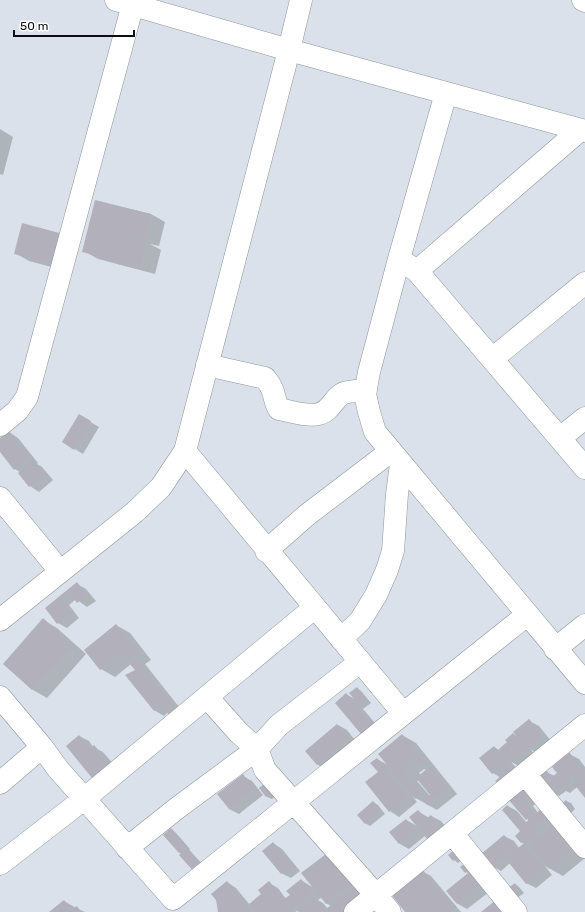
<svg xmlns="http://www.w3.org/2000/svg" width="585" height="912" viewBox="0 0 585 912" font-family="Rubik,sans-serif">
  <rect width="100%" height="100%" fill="#dbe1ea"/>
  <path fill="#0003" fill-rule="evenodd" d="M0,129L13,137L3,175L0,174Z
    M96,201L151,214L165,222L159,246L150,244L161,250L155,274L98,259L84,251Z
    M23,225L70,272L29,261L15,253Z
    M79,415L99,427L83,454L63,442Z
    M9,432L18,438L38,463L37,464L42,467L53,480L39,492L30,486L19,473L20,472L15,469L0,450V440Z
    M77,584L86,589L96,601L87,607L76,599L69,605L79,618L67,628L58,623L46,609Z
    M43,620L57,628L86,654L47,698L33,690L4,664Z
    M116,625L130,633L151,660L145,664L183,712L175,718L167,713L164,716L154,710L137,671L131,664L115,677L101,669Z
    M357,688L361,691L371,703L363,709L381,730L361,733L346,694L355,699Z
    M529,721L539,726L551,741L537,753L531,750L535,755L521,767L511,762L527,780L501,778L493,773L494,747L499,750L508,743L513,734L518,737Z
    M338,725L347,730L358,744L327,770L318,765L307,751Z
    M402,735L416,743L457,794L437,810L412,796L417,802L399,817L390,811L377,759L388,765ZM424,769L427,770L421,775L419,773ZM419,780L432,795L430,796L417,781Z
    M79,736L89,741L93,747L103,752L115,766L93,777L67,746Z
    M569,754L579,759L585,767V796L577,787L570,793L566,791L559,796L550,791L546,772L555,776L559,773Z
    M243,776L252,781L263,795L239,814L229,809Z
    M524,786L540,800L533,806L538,813L557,823L585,847V858L563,876L545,866L552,875L536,888L526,883L510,863L501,871L492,866L504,836L514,841L519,848L524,844L521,842L522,831L508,806L517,811L527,823L529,821L509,799Z
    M260,788L277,795L272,799L267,797Z
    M566,801L571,803L575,809L571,813L566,810Z
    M373,802L378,805L385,814L370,826L365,823Z
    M418,811L429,818L431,816L441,821L449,831L426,835L409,849L400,844L391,832L406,820L419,827Z
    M171,829L175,832L190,849L189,850L207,869L179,852Z
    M273,843L282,849L300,871L291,878L281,873Z
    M454,851L463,859L458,863L454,860Z
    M467,863L493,889L467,909L458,904L448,891L469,874L466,872Z
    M422,871L431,876L461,912H406Z
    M357,878L365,912H299L295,910L297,912H219L227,882L236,888L250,905L263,895L269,883L278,888L286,899L291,895L301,880L314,888ZM322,897L326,903L331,906L328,909L323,903L318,900Z
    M515,884L519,887L524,893L517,898L513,895Z
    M64,901L76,908L85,912H50Z"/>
  <path fill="#b2b1bb" d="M95,200L151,214L145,239L100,228L147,241L141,267L82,252Z
    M22,223L63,234L56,264L14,254Z
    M79,414L91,421L74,450L62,442Z
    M9,431L30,457L14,470L0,452V438Z
    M33,460L44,474L29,487L18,473Z
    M77,582L87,595L77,603L69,592L60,600L71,613L57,624L45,608Z
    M43,618L73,645L32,690L3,664Z
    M116,624L138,651L128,660L122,652L100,670L84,650Z
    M136,658L174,706L165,713L159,706L154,711L125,675L135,670L129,663Z
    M357,687L367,700L360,706L349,693Z
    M346,693L372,724L361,734L335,703Z
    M529,719L543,735L527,749L513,732Z
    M337,724L349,738L317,765L305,751Z
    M513,733L526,749L511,763L499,749L507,742L505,740Z
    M402,734L425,762L420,767L413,759L406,765L409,769L404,773L421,794L415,799L378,754Z
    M79,735L90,748L94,745L106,759L101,763L103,766L109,761L110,763L92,778L66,746Z
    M494,746L518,775L501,788L495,781L506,772L501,767L492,774L479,758Z
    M569,752L585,772L575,780L565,769L564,771L571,779L560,788L557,785L549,792L537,778L546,770L552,777L557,773L552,767Z
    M377,758L408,797L389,812L365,782L378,772L370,763Z
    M430,766L449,788L427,805L423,800L430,795L416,778Z
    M243,774L254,789L229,809L217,794Z
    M585,775V798L574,784Z
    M265,783L273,792L266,797L259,788Z
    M524,785L532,794L524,801L534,813L526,820L508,799Z
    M566,800L571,806L566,811L560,805Z
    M373,801L381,811L365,824L357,815Z
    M507,805L524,824L541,809L547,816L532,830L537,835L530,841L527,838L521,843L515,836L520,831L502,810Z
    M418,810L426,819L431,815L440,825L438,827L445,835L432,845L409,817Z
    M406,819L416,831L399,844L389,832Z
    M557,821L577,845L549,869L529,845Z
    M171,828L187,846L179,853L163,835Z
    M504,835L514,847L491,866L481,854Z
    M273,842L292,865L281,874L262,851Z
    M523,844L544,869L526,884L505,858Z
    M187,847L203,866L195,873L179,855Z
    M454,850L459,856L453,861L448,855Z
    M326,854L340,871L343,868L354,881L326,904L301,873Z
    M467,862L471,868L465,873L460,867Z
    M422,869L437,889L408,912H405L391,894Z
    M473,869L484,883L457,904L446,891Z
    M301,879L312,893L291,909L284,899L290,895L286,891Z
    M227,881L252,912H218L216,900L211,894Z
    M269,881L292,911L291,912H255L249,904L261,894L258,890Z
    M515,883L520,890L512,896L507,889Z
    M356,885L367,899L349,912H329L326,909Z
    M439,889L454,908L449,912H410Z
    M314,897L326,912H301L298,909Z
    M64,900L72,910L77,906L81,912H49Z
    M496,900L505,912H481Z"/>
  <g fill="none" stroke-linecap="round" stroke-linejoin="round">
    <g stroke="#8f949c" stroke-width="23">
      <path id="minor" d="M116,0L289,50L585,131
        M583,0L585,1
        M446,93L399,259L369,372L365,394L369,412L375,432L585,683
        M399,259L417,271L585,468
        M417,271L580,130
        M492,359L585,283
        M207,365L265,378C267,381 270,384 271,387C275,394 274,401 279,409C289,411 308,417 319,414C331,411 335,396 344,393C351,391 359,391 366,390
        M0,425L17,411L27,397L133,4
        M560,438L585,418
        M185,451L403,713
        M0,498L60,571
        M266,551L307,515L391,451
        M0,620L135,512L161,487L185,451L289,50L301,0
        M341,639L360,621L376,595L387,570L393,551L397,494L401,464
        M555,649L585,625
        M0,697L42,747L0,783
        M207,697L239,733L257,749L265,770L376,895L390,912
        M42,747L58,769L173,899C291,805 408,709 527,615
        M525,774L585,847
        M452,833L516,912
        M127,848L176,809L257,749L279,725L360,662
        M0,864L84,799L314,608
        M355,912L585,725"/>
    </g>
    <use href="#minor" stroke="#fff" stroke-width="22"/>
  </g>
  <path d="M14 30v6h120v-6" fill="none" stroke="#0d0e11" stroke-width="2"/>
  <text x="20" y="30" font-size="12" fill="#0d0e11" stroke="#ffffff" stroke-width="3" paint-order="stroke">50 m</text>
</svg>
